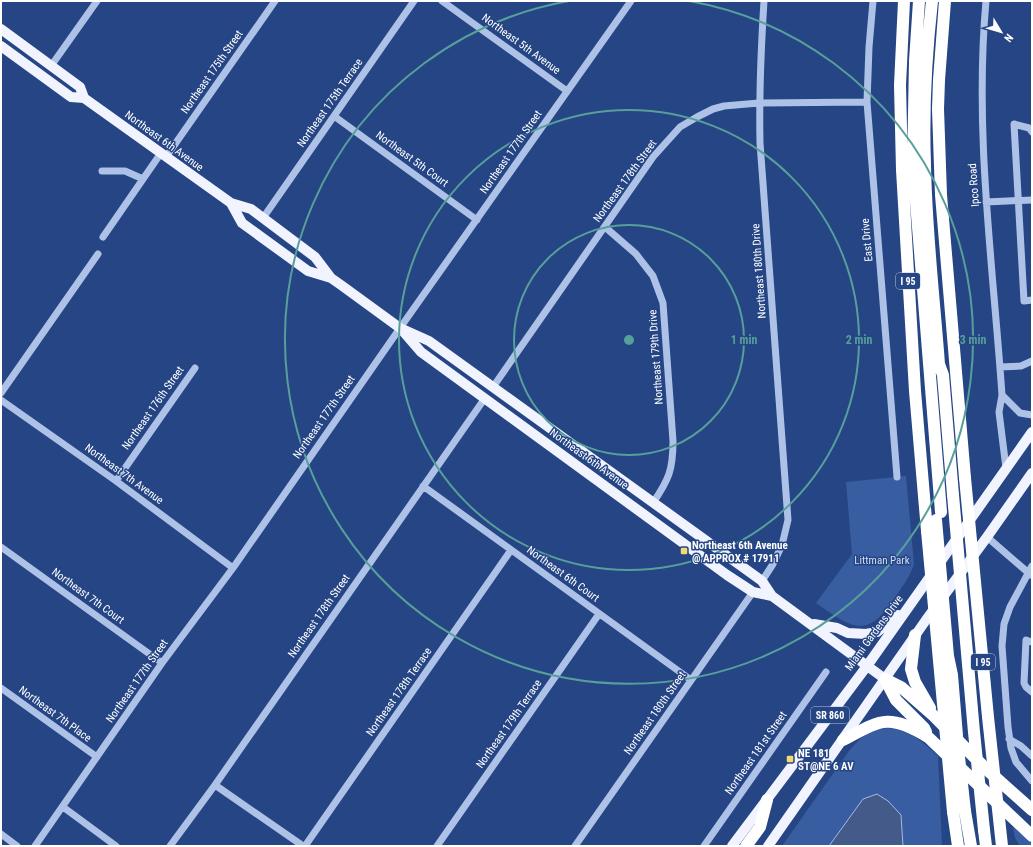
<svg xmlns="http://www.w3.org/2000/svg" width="1033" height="847" viewBox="0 0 1033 847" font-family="'Roboto Condensed',sans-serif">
  <rect width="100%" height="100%" fill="#254585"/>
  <path fill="#395da1" d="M906,476L914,564C910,577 902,587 894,599C866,641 851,627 816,603L852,554L846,482Z
    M888,728C910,730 923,742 938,756L942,846H903L901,815L863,799L829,846H782L849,751C861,737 869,730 888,728Z
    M1013,827L1032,843V846H1020L1015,838Z"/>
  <path fill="#445a89" stroke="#a3bce9" d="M877,794L888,801L901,815L903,846H829L863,799Z"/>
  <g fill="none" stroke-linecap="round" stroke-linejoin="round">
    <path stroke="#aec2e8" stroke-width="7" d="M442,1L567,91
      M873,1L869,47L867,102L897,477
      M986,1C974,133 993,264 1002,395L999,412L1006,468
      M51,66L97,1
      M334,116L477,220
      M1032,132L1029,128L1014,124L1024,301L1032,300
      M166,157L275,1
      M102,171H125L143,179
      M986,202L1032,200
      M263,218L414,1
      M605,227L636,254L653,276L663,303L673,441C673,470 669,479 653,503
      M103,237L161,153
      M1000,367L1021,366L1032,361
      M493,387L653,157L680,127L697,117L713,109L724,106L759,103L867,102
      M1,393L98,254
      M1002,395L1020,413L1032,415
      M1,400L116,481L233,568
      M116,481L195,368
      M423,486L691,680
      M987,537L1031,575
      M1,547L162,663
      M1032,566L1010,607L1004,624L1002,646L1008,727L1011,748L1016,762L1032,781
      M762,581L773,564L782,545L788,520L760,143C759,95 761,48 764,1
      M1032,642L1026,640L1024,683L1026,687L1032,692
      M1,688L97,757
      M1009,739L1021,746L1032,756
      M215,785L303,846
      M63,807L116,846
      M1,834L17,846
      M35,846L162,663L233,568L400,328L631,1
      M170,846L215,785L485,398
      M305,846L511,550
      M437,846L599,614
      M575,846L753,592
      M704,846L826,672"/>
    <path stroke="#f1f4fe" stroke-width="10" d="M1,29L80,87L84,98
      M1,46L71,97L84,98L231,203L251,209L315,257L331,278L341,285L400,328L429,341L762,581L772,596L885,679
      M231,203L242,223L308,271L331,278
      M402,330L421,352L727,575L753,592L772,596
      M814,624L837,628L848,633L866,634L877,632L898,615
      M732,846L867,666L1032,432
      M768,846L926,620L987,537L1032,473"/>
    <path stroke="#fff" stroke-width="12" d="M904,1L900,85L902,170L915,391L927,531
      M919,1L915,61L913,165L941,512
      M932,1C926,55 923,110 925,164C926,231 934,297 939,364L943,375L953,495
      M945,1L939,80L938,109L941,195L965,478
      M915,635L911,669L915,682L930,708
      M885,679L901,687L934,716L985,768L1032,810
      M885,679L896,700L924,728L926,732
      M843,740C881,720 888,713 928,737L1032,836
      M965,811L971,846
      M953,812L958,846
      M984,830L986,846
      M746,846L760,827L767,800"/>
    <path stroke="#fff" stroke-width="12" d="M965,478L988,717L1002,846
      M953,495L974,732L984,830
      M936,520L948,656L952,675L958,748L965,811
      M927,531L953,812"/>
  </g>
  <g fill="none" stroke="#579f9a" stroke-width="2">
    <circle cx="629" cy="340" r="115"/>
    <circle cx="629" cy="340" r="230"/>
    <path d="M689 1A344 344 0 1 1 569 1"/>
  </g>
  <g fill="#f2da72" stroke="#254585" stroke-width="1.5">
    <rect x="680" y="547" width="8" height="8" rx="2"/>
    <rect x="786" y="755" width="8" height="8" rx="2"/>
  </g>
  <g text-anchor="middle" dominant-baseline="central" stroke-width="3" stroke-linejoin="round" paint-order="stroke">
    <g fill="#254585" stroke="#bec7da" stroke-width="1">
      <rect x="896" y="273" width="24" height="16" rx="3"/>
      <rect x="971" y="654" width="24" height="16" rx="3"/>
      <rect x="811" y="707" width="38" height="16" rx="3"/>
    </g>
    <g font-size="10" font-weight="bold" fill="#fff">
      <text x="908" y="281">I 95</text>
      <text x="983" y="662">I 95</text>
      <text x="830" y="715">SR 860</text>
    </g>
    <g font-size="11" fill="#fff" stroke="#254585">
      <text transform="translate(521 44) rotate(36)">Northeast 5th Avenue</text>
      <text transform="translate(212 72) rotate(-55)">Northeast 175th Street</text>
      <text transform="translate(330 103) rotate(-55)">Northeast 175th Terrace</text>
      <text transform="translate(164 141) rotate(36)">Northeast 6th Avenue</text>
      <text transform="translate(511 152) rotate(-55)">Northeast 177th Street</text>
      <text transform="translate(412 159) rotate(36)">Northeast 5th Court</text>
      <text transform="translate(625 181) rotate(-54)">Northeast 178th Street</text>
      <text transform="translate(974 185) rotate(-94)">Ipco Road</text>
      <text transform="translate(867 240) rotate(-95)">East Drive</text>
      <text transform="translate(759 271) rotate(-94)">Northeast 180th Drive</text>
      <text transform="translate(656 357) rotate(-94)">Northeast 179th Drive</text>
      <text transform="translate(153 408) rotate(-55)">Northeast 176th Street</text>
      <text transform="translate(324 417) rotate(-55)">Northeast 177th Street</text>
      <text transform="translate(589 459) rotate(36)">Northeast 6th Avenue</text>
      <text transform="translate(124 474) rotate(36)">Northeast 7th Avenue</text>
      <text transform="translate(563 574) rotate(36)">Northeast 6th Court</text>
      <text transform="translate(88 596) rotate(36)">Northeast 7th Court</text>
      <text transform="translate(319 616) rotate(-55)">Northeast 178th Street</text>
      <text transform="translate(874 633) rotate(-54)">Miami Gardens Drive</text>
      <text transform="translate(137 681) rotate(-55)">Northeast 177th Street</text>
      <text transform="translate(399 692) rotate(-55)">Northeast 178th Terrace</text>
      <text transform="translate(655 713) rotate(-55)">Northeast 180th Street</text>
      <text transform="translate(55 714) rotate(36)">Northeast 7th Place</text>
      <text transform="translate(509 724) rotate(-55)">Northeast 179th Terrace</text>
      <text transform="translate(756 753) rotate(-55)">Northeast 181st Street</text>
    </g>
    <g font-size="11" font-weight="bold" fill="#fff" stroke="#254585" text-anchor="start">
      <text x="692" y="545">Northeast 6th Avenue<tspan x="692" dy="13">@ APPROX # 17911</tspan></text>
      <text x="798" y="753">NE 181<tspan x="798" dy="13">ST@NE 6 AV</tspan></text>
    </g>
    <g font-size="11" fill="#d2dff6" stroke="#254585">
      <text x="882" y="560">Littman Park</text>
    </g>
  </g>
  <circle cx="629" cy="340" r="6" fill="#579f9a" stroke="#254585" stroke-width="2"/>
  <g font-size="12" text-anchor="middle" font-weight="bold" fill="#579f9a" stroke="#254585" stroke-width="3" stroke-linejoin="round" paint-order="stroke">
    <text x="744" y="344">1 min</text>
    <text x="859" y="344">2 min</text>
    <text x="973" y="344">3 min</text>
  </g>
  <rect width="1033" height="847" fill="none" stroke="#ffffff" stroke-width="4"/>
  <g transform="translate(1001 32) rotate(128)" stroke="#254585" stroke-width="3" paint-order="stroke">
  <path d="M0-3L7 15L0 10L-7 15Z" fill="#ffffff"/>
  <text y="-6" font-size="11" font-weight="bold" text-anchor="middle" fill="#ffffff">N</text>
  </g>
</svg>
